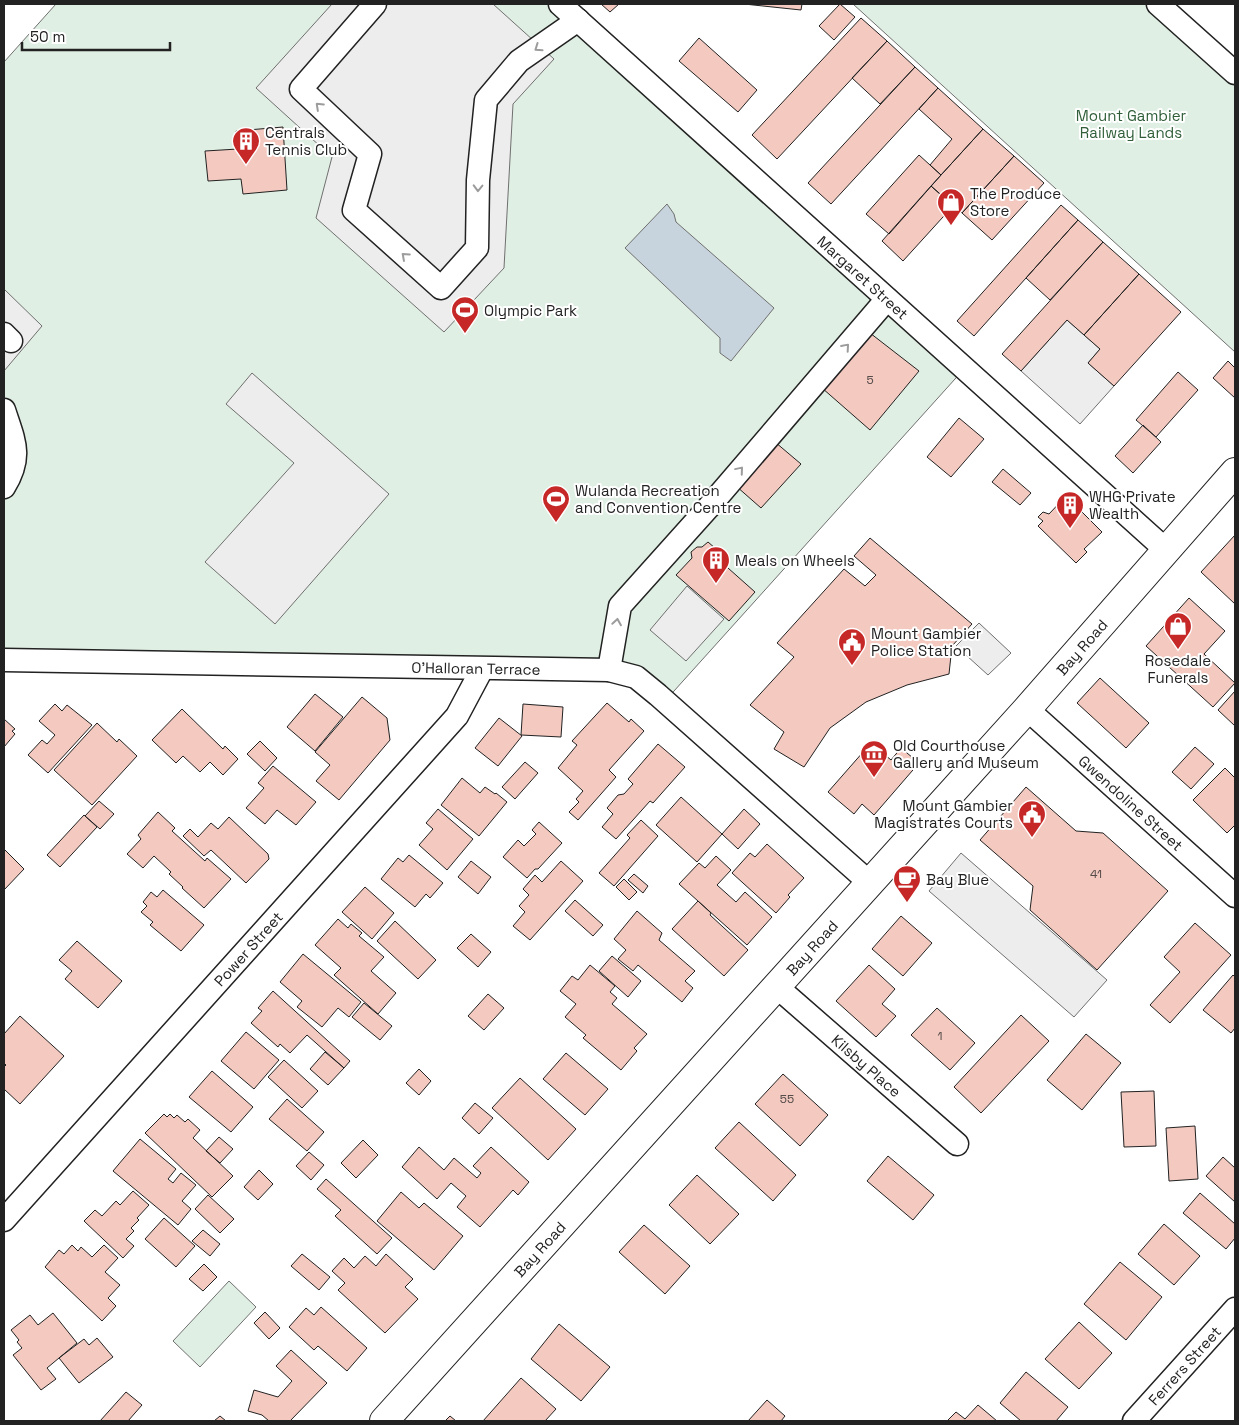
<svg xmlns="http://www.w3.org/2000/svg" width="1239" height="1425" viewBox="0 0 1239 1425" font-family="'Space Grotesk',sans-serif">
  <rect width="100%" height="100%" fill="#fff"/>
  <path fill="#e0efe3" stroke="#6f6f6f" d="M56,4H560L964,369L665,701L636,677L4,660V62Z
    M853,4H1147L1235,83V352Z
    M229,1281L256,1307L200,1367L173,1341Z"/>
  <path fill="#ededed" stroke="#6f6f6f" d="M332,4H493L554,59L513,104L504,268L444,332L316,218L332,157L256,88Z
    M4,289L42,326L4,371Z
    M1067,320L1100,349L1088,363L1114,386L1080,424L1021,371Z
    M252,373L389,494L275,624L205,562L294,463L226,404Z
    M687,586L724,619L686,661L650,630Z
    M979,623L1011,653L988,675L956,646Z
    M961,853L1107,980L1074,1017L929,891Z"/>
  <path fill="#c7d3dd" stroke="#6f6f6f" d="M667,204L674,214L676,222L774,308L731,361L720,353V338L625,248Z"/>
  <path fill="#f3c9c0" stroke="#222" d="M601,4H619L610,12Z
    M744,4H802L801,10Z
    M840,4L855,17L834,40L819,26Z
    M861,18L887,41L777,159L752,135Z
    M699,38L757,90L738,112L679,61Z
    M887,41L915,67L880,104L852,78Z
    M915,67L938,88L831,204L808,183Z
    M938,88L983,129L941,175L930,165L952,139L919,109Z
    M283,127L287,190L243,194L241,179L208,181L205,151L238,149L236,131Z
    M983,129L1014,156L962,213L931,186Z
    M919,155L941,175L889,234L866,214Z
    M1014,156L1044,183L992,240L962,213Z
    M931,186L953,206L903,261L882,241Z
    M1061,205L1078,220L974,336L957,321Z
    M1078,220L1103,242L1050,300L1026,278Z
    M1103,242L1139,274L1084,335L1067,320L1021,371L1002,354Z
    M1139,274L1181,312L1114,386L1088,363L1100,349L1084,335Z
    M870,333L919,371L870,430L822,388Z
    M1228,361L1235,368V398L1213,378Z
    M1178,372L1198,390L1156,437L1136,420Z
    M959,418L984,439L951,477L927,457Z
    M1143,425L1161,442L1133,473L1115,456Z
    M775,442L801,464L761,508L736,486Z
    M1003,469L1031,493L1020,505L992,482Z
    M1066,496L1102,532L1084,549L1087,552L1076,563L1038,526L1043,521L1038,517L1043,512L1049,514Z
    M1235,535V604L1201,572Z
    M870,538L972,624L952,646L949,674L907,685L866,702L830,728L804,767L774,749L784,732L750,705L794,657L777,643L844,569L865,586L876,575L854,556Z
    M708,542L723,555L719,560L755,592L729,621L676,575L692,558L691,552L697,547H702Z
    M1189,598L1225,631L1204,654L1235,683L1213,707L1146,646Z
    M1100,678L1149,723L1126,748L1077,703Z
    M1235,691V726L1218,710Z
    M315,694L343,717L315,751L287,727Z
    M362,697L387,718L390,740L339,800L316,781L330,765L315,752Z
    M607,703L629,722L631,719L644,731L609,770L616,777L578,820L569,812L579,802L576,799L583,791L558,768L577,745L572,741Z
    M55,704L62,711L67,705L92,725L48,773L28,755L42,740L47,744L55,735L39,721Z
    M523,704L563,707L561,737L521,735Z
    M182,709L223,749L225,746L238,759L223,775L210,762L200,772L183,756L176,763L152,740Z
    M499,718L522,736L498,766L475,748Z
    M4,719L15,729L12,731L15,734L4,747Z
    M97,723L117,742L119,739L137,756L92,805L54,770Z
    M260,741L277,758L265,771L247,754Z
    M871,743L891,760L901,748L919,763L874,815L862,804L854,814L828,792Z
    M658,744L685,767L653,803L650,801L616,839L602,827L613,814L607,808L618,795L624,794L633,784L628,779Z
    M1195,747L1214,764L1191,789L1172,772Z
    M525,762L538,773L515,799L502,787Z
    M273,766L316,802L296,825L277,810L265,824L246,808L264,788L258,783Z
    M1225,768L1235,778V825L1227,833L1193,800Z
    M462,778L480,793L485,787L495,794L496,793L507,802L479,836L441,805Z
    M1026,787L1076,831L1103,833L1168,891L1097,970L1030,910L1033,886L980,840Z
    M681,797L722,834L697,862L656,825Z
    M99,801L114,814L100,829L85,816Z
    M438,809L473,839L447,870L419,845L433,829L426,823Z
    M744,809L760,824L738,849L722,834Z
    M158,812L175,828L172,831L205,861L207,858L231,879L204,908L182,888L183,887L169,874L171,872L154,856L143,868L127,854L141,839L138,835Z
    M84,815L97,827L60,867L47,855Z
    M229,817L268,854L269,859L246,883L211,850L204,856L183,836L190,829L198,837L211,823L218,829Z
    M641,820L658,836L614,886L599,873L630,838L627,835Z
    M539,822L562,843L538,869H535L527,878L503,857L518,840L524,846L536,834L532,830Z
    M767,844L804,878L788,895L790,897L776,913L732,873L750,853L755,857Z
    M4,849L24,869L4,890Z
    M409,855L443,883L430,898L426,894L415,907L381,879L398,858L403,862Z
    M716,856L731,870L717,885L736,902L745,892L772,917L747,945L679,884L699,863L705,868Z
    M471,861L491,877L478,894L458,877Z
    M561,861L583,881L530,940L513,926L525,912L519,906L529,895L523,889L535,875L542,882Z
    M634,874L648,886L643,893L628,880Z
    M624,879L637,892L629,900L616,887Z
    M365,887L394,913L372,939L342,912Z
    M163,890L204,925L181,951L150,925L153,922L141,912L147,906L143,902L151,892L157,897Z
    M575,900L603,925L593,936L565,911Z
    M698,901L711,913L710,915L748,950L724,976L672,929Z
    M637,911L662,933L659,940L695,971L685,981L693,988L682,1002L638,965L633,971L618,959L626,950L614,939Z
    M901,916L932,943L903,976L872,949Z
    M338,919L348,928L351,924L362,933L359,936L384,957L371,971L396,993L378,1014L334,975L341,968L315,945Z
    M395,921L436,960L418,979L377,941Z
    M1195,923L1231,955L1170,1023L1150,1005L1180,972L1164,957Z
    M471,934L491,952L478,967L457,948Z
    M77,941L122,981L98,1008L65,979L72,971L59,960Z
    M303,954L361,1002L349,1017L338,1008L322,1027L297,1007L302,1001L280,982Z
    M612,956L641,981L628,997L599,971Z
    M590,965L615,986L610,992L617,998L612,1004L647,1034L634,1048L637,1051L621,1070L583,1038L586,1035L565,1017L576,1004L560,991L572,976L578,980Z
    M869,965L895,989L882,1004L896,1016L876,1037L836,1001Z
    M1233,975L1235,977V1028L1231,1033L1203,1010Z
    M273,991L350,1061L344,1068L307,1035L290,1053L280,1044L278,1047L251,1023L262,1011L258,1008Z
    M488,994L504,1008L484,1030L468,1016Z
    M364,1003L392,1026L380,1040L352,1017Z
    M937,1008L975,1043L950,1070L911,1035Z
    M1021,1015L1049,1041L981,1113L954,1087Z
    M20,1016L64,1056L20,1104L4,1089V1067L6,1065L4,1063V1034Z
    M246,1032L279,1060L254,1089L221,1061Z
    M1086,1034L1121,1063L1082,1110L1047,1080Z
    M325,1052L344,1068L328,1085L310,1069Z
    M566,1053L608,1089L585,1115L543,1079Z
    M284,1060L318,1091L302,1108L268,1077Z
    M419,1069L431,1081L419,1095L406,1083Z
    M212,1071L253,1107L231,1132L189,1097Z
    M783,1074L828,1115L800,1146L755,1104Z
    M520,1078L576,1129L548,1160L492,1108Z
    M1154,1091L1156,1146L1124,1147L1121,1092Z
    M287,1099L324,1132L307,1151L269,1119Z
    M475,1103L493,1118L479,1134L462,1118Z
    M164,1114L167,1117L170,1114L174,1118L177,1115L185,1122L188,1119L200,1130L193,1138L233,1176L212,1197L145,1133Z
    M739,1122L796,1175L773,1201L715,1148Z
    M1195,1126L1198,1179L1169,1181L1166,1128Z
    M219,1137L233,1149L220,1163L206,1151Z
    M140,1139L176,1169L168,1179L173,1183L181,1173L196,1185L182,1201L191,1209L178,1225L113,1171Z
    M363,1140L378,1155L356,1178L341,1163Z
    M419,1147L444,1170L454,1158L477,1178L481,1173L473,1166L491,1147L529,1182L518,1195L513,1190L480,1227L457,1207L466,1196L451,1183L437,1199L402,1167Z
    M309,1152L324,1165L311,1180L296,1166Z
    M888,1156L934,1195L913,1220L867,1181Z
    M1223,1157L1235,1168V1202L1206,1176Z
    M259,1170L273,1184L258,1200L244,1187Z
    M697,1175L739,1214L710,1244L669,1205Z
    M326,1179L392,1238L377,1254L335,1216L341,1210L317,1189Z
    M133,1191L149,1205L137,1218L139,1220L131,1228L134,1231L126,1239L134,1246L123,1258L84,1221L95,1210L102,1216L116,1201L120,1205Z
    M401,1192L419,1208L424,1203L463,1236L434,1270L377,1221Z
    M1200,1193L1235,1224V1238L1226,1249L1183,1213Z
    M208,1195L234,1219L220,1233L195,1209Z
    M164,1218L195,1246L176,1267L145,1239Z
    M1164,1224L1200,1256L1174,1285L1138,1254Z
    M644,1225L690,1266L665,1294L619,1252Z
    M203,1230L220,1244L210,1256L192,1241Z
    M72,1245L78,1251L81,1247L92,1257L104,1245L118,1258L105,1272L120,1285L108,1298L116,1306L102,1321L45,1267L59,1250L64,1254Z
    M302,1254L330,1277L319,1290L291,1266Z
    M386,1254L413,1279L405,1287L418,1299L385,1333L338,1290L345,1283L332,1271L344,1258L354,1268L365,1256L376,1266Z
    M1120,1262L1162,1297L1126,1340L1084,1304Z
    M204,1264L217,1277L203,1291L189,1279Z
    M321,1307L367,1348L347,1371L318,1346L314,1350L289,1327L306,1308L314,1315Z
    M265,1312L280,1328L269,1339L254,1323Z
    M53,1313L77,1343L47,1368L56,1379L41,1390L13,1355L22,1348L17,1342L19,1340L11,1330L30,1315L38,1325Z
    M1079,1322L1112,1353L1079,1389L1045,1359Z
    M559,1324L610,1367L581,1401L531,1359Z
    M97,1338L113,1357L79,1383L59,1358L84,1339L89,1345Z
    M291,1350L327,1383L290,1421H269L262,1415L248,1411L254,1390L278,1397L292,1381L276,1366Z
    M1026,1372L1068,1407L1056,1421H1021L1000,1403Z
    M521,1378L556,1409L545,1421H483Z
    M126,1392L142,1405L128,1421H100Z
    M767,1400L785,1416L781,1421H748Z
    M978,1405L997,1421H947L956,1412L965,1419Z
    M220,1416L226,1421H214Z
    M450,1416L456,1421H445Z"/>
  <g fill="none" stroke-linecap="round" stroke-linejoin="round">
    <g stroke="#222" stroke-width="25">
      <g id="minor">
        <path d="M375,4L301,89L370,154L354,210L441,288L477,248L478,180L486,100L519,61L578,20"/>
        <path id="s1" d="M560,4L1166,550"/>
        <path d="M1158,4L1235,73"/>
        <path d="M4,334L11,341"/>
        <path d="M4,410C14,441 23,456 4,487"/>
        <path id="s2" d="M4,660L609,670L636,677L658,695L870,883"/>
        <path d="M609,670L620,606L708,508L887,299"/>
        <path id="s3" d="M1027,709L1235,896"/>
        <path id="s4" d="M777,987L957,1144"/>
        <path id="s5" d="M4,1220L457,716L482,669"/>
        <path id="s6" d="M1134,1421L1235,1309"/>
      </g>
    </g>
    <g stroke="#222" stroke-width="30">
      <g id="major">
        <path id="s7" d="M384,1421L1027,709L1235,472"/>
      </g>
    </g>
    <use href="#minor" stroke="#fff" stroke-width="22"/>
    <use href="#major" stroke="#fff" stroke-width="28"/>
  </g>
  <defs><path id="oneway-chevron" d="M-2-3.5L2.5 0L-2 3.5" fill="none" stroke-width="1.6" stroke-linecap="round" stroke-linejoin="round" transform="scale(1.25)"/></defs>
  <g stroke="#9c9c9c">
    <use href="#oneway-chevron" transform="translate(538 48) rotate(145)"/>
    <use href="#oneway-chevron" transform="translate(319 106) rotate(-137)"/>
    <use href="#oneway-chevron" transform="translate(478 188) rotate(91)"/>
    <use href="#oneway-chevron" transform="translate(405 256) rotate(-138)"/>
    <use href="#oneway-chevron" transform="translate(846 347) rotate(-49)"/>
    <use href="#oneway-chevron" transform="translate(740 470) rotate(-50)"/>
    <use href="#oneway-chevron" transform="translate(617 622) rotate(-81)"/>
  </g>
  <defs>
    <g id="building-pin" transform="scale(1.4375)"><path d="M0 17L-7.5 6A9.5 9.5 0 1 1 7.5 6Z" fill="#c62828" stroke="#fff"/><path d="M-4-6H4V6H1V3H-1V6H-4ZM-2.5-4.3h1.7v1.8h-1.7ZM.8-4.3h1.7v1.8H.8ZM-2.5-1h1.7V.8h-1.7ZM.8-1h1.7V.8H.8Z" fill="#fff"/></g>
    <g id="shop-pin" transform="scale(1.4375)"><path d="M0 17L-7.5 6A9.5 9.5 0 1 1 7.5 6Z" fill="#c62828" stroke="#fff"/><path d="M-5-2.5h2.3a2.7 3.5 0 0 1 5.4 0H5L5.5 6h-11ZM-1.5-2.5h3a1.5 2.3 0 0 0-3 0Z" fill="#fff"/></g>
    <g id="stadium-pin" transform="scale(1.4375)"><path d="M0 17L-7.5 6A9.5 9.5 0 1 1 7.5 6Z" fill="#c62828" stroke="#fff"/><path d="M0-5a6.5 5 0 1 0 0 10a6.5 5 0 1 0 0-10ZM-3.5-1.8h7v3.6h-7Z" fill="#fff"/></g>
    <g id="civic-pin" transform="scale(1.4375)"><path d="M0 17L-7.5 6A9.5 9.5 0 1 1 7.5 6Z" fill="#c62828" stroke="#fff"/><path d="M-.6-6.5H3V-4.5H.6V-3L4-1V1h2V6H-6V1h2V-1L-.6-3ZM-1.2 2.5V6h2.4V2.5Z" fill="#fff"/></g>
    <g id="museum-pin" transform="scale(1.4375)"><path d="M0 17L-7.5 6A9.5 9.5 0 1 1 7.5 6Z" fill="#c62828" stroke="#fff"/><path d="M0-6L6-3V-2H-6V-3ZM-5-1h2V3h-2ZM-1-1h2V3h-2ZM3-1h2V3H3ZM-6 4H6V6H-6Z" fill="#fff"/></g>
    <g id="cafe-pin" transform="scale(1.4375)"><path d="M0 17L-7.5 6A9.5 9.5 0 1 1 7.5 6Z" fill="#c62828" stroke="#fff"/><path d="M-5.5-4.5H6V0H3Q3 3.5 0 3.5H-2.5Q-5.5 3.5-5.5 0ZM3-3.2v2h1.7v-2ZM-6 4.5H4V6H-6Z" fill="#fff"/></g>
  </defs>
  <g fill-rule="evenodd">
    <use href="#building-pin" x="246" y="141"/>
    <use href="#shop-pin" x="951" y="202"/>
    <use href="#stadium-pin" x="465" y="310"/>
    <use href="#stadium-pin" x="556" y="499"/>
    <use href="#building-pin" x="1070" y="505"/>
    <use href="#building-pin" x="716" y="560"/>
    <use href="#shop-pin" x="1178" y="626"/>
    <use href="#civic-pin" x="852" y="642"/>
    <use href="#museum-pin" x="874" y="754"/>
    <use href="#civic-pin" x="1032" y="814"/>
    <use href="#cafe-pin" x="907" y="879"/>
  </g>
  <g text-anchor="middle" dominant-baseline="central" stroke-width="4" stroke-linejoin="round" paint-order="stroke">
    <g font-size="12" fill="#564c4a">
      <text x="870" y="380">5</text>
      <text x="1096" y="874">41</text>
      <text x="940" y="1036">1</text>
      <text x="787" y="1099">55</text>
    </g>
    <g font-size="15" fill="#2f5e38" stroke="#fff">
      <text x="1131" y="115">Mount Gambier<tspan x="1131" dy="17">Railway Lands</tspan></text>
    </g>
    <g font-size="15" fill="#222" stroke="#fff" text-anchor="start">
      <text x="265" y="132">Centrals<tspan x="265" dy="17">Tennis Club</tspan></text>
      <text x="970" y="193">The Produce<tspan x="970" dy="17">Store</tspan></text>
      <text x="484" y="310">Olympic Park</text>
      <text x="575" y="490">Wulanda Recreation<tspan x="575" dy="17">and Convention Centre</tspan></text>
      <text x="1089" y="496">WHG Private<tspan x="1089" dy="17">Wealth</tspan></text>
      <text x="735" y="560">Meals on Wheels</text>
      <text x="871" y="633">Mount Gambier<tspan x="871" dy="17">Police Station</tspan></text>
      <text x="1178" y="660" text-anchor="middle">Rosedale<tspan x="1178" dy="17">Funerals</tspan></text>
      <text x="893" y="745">Old Courthouse<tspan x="893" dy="17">Gallery and Museum</tspan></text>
      <text x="1013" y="805" text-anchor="end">Mount Gambier<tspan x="1013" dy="17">Magistrates Courts</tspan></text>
      <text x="926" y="879">Bay Blue</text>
    </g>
    <g font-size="15" fill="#222" stroke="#fff">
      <text stroke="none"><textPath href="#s1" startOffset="408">Margaret Street</textPath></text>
      <text stroke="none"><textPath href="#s7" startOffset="1042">Bay Road</textPath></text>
      <text stroke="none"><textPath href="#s2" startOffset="472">O'Halloran Terrace</textPath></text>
      <text stroke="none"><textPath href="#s3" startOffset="140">Gwendoline Street</textPath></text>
      <text stroke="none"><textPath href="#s5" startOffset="365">Power Street</textPath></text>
      <text stroke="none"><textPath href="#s7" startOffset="638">Bay Road</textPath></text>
      <text stroke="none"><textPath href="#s4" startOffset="119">Kilsby Place</textPath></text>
      <text stroke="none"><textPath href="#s7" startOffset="232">Bay Road</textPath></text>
      <text stroke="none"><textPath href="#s6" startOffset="75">Ferrers Street</textPath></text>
    </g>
  </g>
  <rect width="1239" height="1425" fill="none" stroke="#222222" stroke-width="10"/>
  <path d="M22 42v8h148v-8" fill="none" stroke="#222222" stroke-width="2.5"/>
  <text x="30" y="42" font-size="15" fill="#222222" stroke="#ffffff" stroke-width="4" paint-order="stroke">50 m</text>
</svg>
